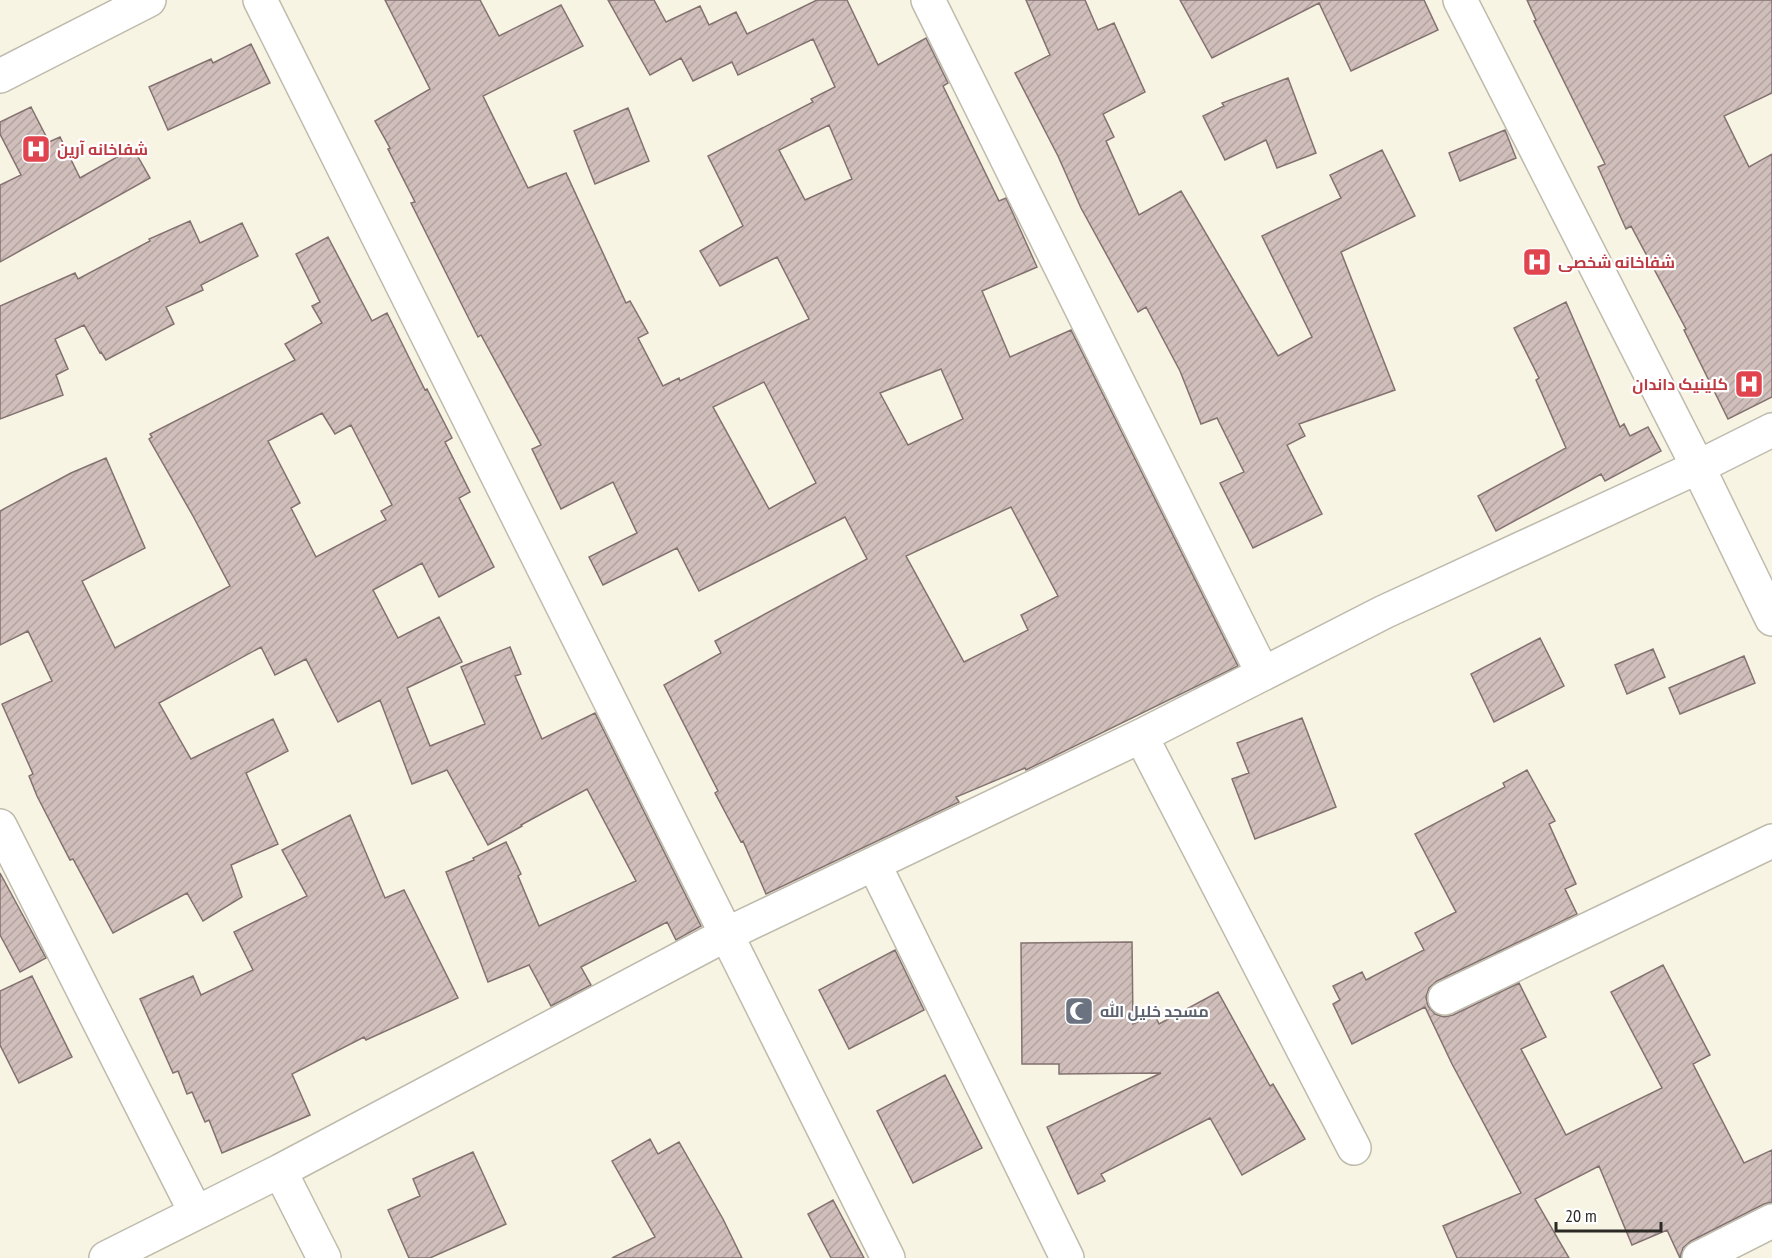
<svg xmlns="http://www.w3.org/2000/svg" width="1772" height="1258" viewBox="0 0 1772 1258" font-family="'PT Sans Narrow',Cairo,sans-serif">
  <defs>
    <pattern id="building-hatch" width="6" height="6" patternUnits="userSpaceOnUse" patternTransform="scale(1.5)"><rect width="6" height="6" fill="#d0bebb"/><path d="M-1 1l2-2M0 6l6-6M5 7l2-2" fill="none" stroke="#b3a3a1"/></pattern>
  </defs>
  <rect width="100%" height="100%" fill="#f7f4e4"/>
  <path fill="url(#building-hatch)" stroke="#837270" stroke-width="1.5" fill-rule="evenodd" d="M385,0H480L499,36L561,5L583,46L483,96L528,188L566,173L626,303L630,301L648,333L638,338L663,386L679,378L680,381L809,319L777,257L720,286L700,251L743,226L708,156L813,102L811,99L835,87L813,39L738,75L732,62L693,81L681,58L650,75L608,0H654L666,22L700,6L709,25L736,12L747,34L817,0H847L878,65L926,38L948,83L943,86L999,201L1006,198L1037,267L982,291L1010,357L1071,330L1238,666L1026,770L1025,768L956,797L959,802L766,894L743,841L741,842L715,793L718,791L664,685L721,653L715,641L867,559L845,517L699,591L677,548L603,585L589,557L637,533L613,482L561,509L532,449L541,445L481,335L478,337L411,203L415,202L388,149L390,148L375,121L430,89ZM829,125L852,179L805,200L779,150ZM941,369L963,419L908,445L880,393ZM764,382L816,483L769,509L713,407ZM1011,507L1058,596L1021,615L1028,630L964,662L906,556Z
    M1026,0H1085L1098,30L1114,23L1145,92L1103,114L1114,137L1106,141L1139,215L1181,191L1278,356L1312,337L1262,236L1341,198L1330,175L1382,150L1415,216L1341,252L1395,390L1299,424L1305,436L1287,445L1322,514L1253,548L1220,483L1244,472L1217,418L1201,424L1180,371L1146,307L1138,312L1081,208L1058,156L1015,73L1050,55Z
    M1180,0H1424L1438,30L1351,71L1319,3L1212,58Z
    M1527,0H1772V93L1724,116L1749,167L1772,154V397L1728,419L1684,330L1686,329L1631,226L1626,229L1598,167L1605,164L1534,21L1536,20Z
    M251,44L270,83L168,130L149,87L211,59L213,63Z
    M1288,78L1316,153L1277,168L1266,140L1225,160L1203,116L1224,106L1222,103Z
    M31,107L49,142L60,137L80,178L133,148L150,178L0,262V185L21,175L0,134V122Z
    M628,108L649,161L595,184L574,131Z
    M1505,130L1516,158L1460,181L1449,153Z
    M190,221L200,243L242,223L258,256L201,285L203,290L166,307L174,324L106,360L101,352L100,353L84,325L55,339L68,369L56,375L63,395L0,419V306L75,273L78,279L150,241L149,239Z
    M328,237L372,321L387,313L425,390L427,389L452,438L445,442L470,492L459,498L494,567L439,597L422,563L373,590L398,638L439,617L462,662L407,688L430,746L485,724L461,667L510,647L521,674L515,676L542,739L595,713L701,926L676,940L667,922L581,967L591,985L551,1006L529,965L488,982L446,872L474,860L473,858L506,842L521,874L518,876L539,926L636,881L587,789L521,825L522,826L488,845L447,770L412,784L380,700L338,722L306,659L275,675L261,647L159,703L191,759L273,719L288,751L246,773L278,844L231,865L242,897L203,921L187,893L113,933L73,859L70,860L37,796L29,776L33,774L2,704L52,681L28,631L0,645V511L71,473L106,458L145,548L82,581L115,648L230,586L193,516L149,439L152,437L150,434L295,360L285,344L322,323L312,306L320,302L296,254ZM322,413L335,434L351,425L392,505L381,511L386,520L316,557L291,508L300,503L268,441Z
    M1566,302L1620,427L1624,424L1630,436L1648,427L1661,451L1605,481L1601,474L1496,531L1478,496L1566,448L1536,380L1539,378L1514,328Z
    M1540,638L1564,686L1494,722L1471,674Z
    M1653,649L1665,677L1627,694L1615,665Z
    M1744,656L1755,683L1680,714L1669,688Z
    M1302,718L1336,807L1255,839L1232,779L1249,773L1237,743Z
    M1527,770L1555,821L1549,824L1576,884L1565,889L1577,914L1437,981L1429,988L1426,997L1428,1006L1435,1014L1444,1017L1453,1015L1519,983L1546,1037L1521,1049L1566,1135L1662,1088L1611,992L1663,965L1710,1055L1693,1064L1744,1163L1772,1150V1202L1764,1204L1691,1241L1683,1248L1680,1258L1667,1230L1632,1245L1599,1166L1535,1199L1569,1258H1457L1443,1226L1521,1193L1452,1064L1425,1007L1352,1044L1333,1004L1340,1000L1333,986L1362,972L1366,980L1424,950L1415,933L1456,912L1415,834L1505,787L1503,783Z
    M350,815L385,898L404,890L458,998L366,1040L364,1037L292,1074L310,1115L222,1153L209,1120L205,1122L192,1092L187,1094L178,1071L173,1073L140,999L193,976L201,995L253,970L234,932L307,896L282,850Z
    M0,873L46,958L20,972L0,935Z
    M1132,942L1133,1024L1154,1013L1159,1024L1218,992L1270,1086L1273,1084L1305,1139L1242,1175L1210,1118L1101,1174L1105,1181L1078,1194L1047,1127L1161,1073L1059,1074V1064H1022L1021,943Z
    M895,950L924,1010L849,1049L819,990Z
    M32,976L72,1057L19,1083L0,1045V991Z
    M945,1075L982,1148L913,1183L877,1111Z
    M650,1139L658,1154L679,1142L723,1219L742,1258H612L655,1237L612,1161Z
    M473,1152L506,1224L430,1258H409L388,1210L420,1196L413,1179Z
    M833,1200L864,1258H831L808,1214Z"/>
  <g fill="none" stroke-linecap="round" stroke-linejoin="round">
    <g stroke="#bebbac" stroke-width="36">
      <path id="minor" d="M260,0L888,1258
        M928,0L1263,674
        M1460,0L1698,467L1772,619
        M0,76L149,0
        M1141,736L1354,1148
        M0,826L196,1213
        M874,864L1067,1258
        M1445,998L1772,841
        M280,1171L324,1258
        M106,1258L280,1171L727,934L1141,736L1384,612L1698,467L1772,430
        M1699,1258L1772,1221"/>
    </g>
    <use href="#minor" stroke="#fff" stroke-width="33"/>
  </g>
  <defs>
    <g id="hospital-square" transform="scale(1.5)"><rect x="-9" y="-9" width="18" height="18" rx="4" fill="#e0444e" stroke="#fff"/><path d="M-5-5h3v3.5h4V-5h3V5h-3V1.5h-4V5h-3Z" fill="#fff"/></g>
    <g id="mosque-square" transform="scale(1.5)"><rect x="-9" y="-9" width="18" height="18" rx="4" fill="#6b7280" stroke="#fff"/><path d="M3.5-4.9A6 6 0 1 0 3.5 4.9A5 5 0 1 1 3.5-4.9Z" fill="#fff"/></g>
  </defs>
  <g fill-rule="evenodd">
    <use href="#hospital-square" x="36" y="149"/>
    <use href="#hospital-square" x="1537" y="262"/>
    <use href="#hospital-square" x="1749" y="384"/>
    <use href="#mosque-square" x="1079" y="1011"/>
  </g>
  <g text-anchor="middle" dominant-baseline="central" stroke-width="4.5" stroke-linejoin="round" paint-order="stroke">
    <g font-size="16" font-weight="bold" fill="#be3a42" stroke="#fff" text-anchor="start">
      <text x="57" y="149">شفاخانه آرین</text>
      <text x="1558" y="262">شفاخانه شخصی</text>
      <text x="1728" y="384" text-anchor="end">کلینیک داندان</text>
    </g>
    <g font-size="16" font-weight="bold" fill="#5b616d" stroke="#fff" text-anchor="start">
      <text x="1100" y="1011">مسجد خلیل الله</text>
    </g>
  </g>
  <path d="M1556 1222v9h105v-9" fill="none" stroke="#2b2a24" stroke-width="3"/>
  <text x="1565" y="1222" font-size="18" fill="#2b2a24" stroke="#ffffff" stroke-width="4.5" paint-order="stroke">20 m</text>
</svg>
